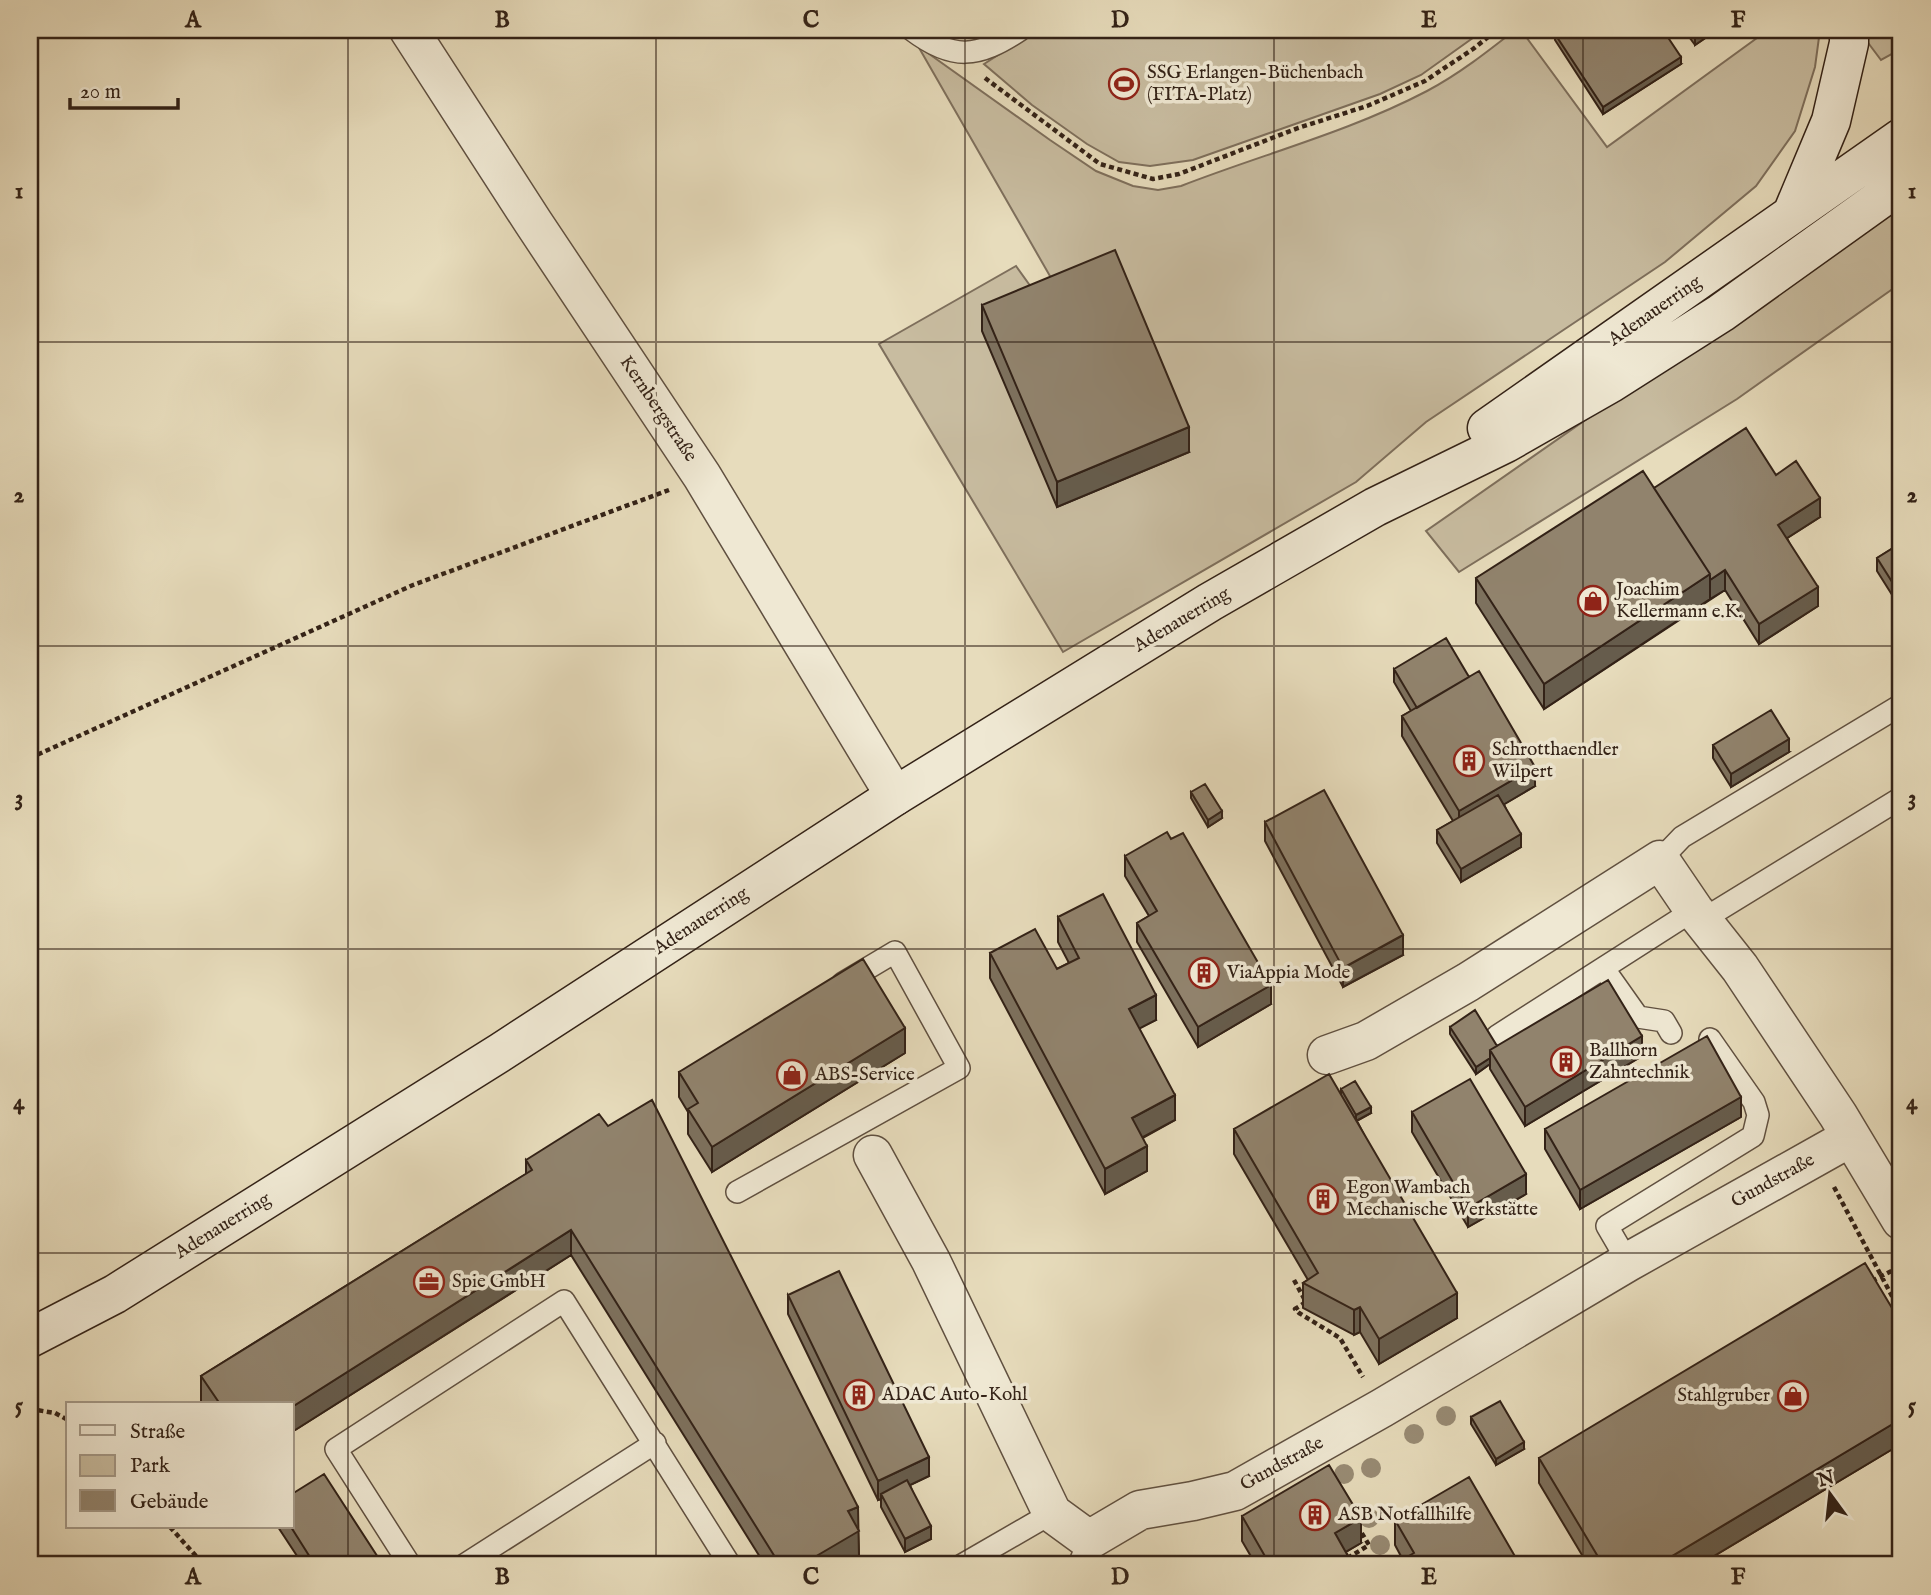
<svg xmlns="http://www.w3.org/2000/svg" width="1931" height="1595" viewBox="0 0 1931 1595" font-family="'IM FELL English',serif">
  <rect width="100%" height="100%" fill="#e7dcbc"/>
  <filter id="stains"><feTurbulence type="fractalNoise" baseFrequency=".00286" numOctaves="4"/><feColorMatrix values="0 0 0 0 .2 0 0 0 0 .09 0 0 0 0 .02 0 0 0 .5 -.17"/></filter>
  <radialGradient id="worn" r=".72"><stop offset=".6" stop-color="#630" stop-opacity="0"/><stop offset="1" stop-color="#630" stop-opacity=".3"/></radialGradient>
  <path fill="#c8bca0" stroke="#7e6f5c" stroke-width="2" d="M1037,30H1484L1421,75L1380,94L1193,160L1150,166L1119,162L1087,144L1032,105L984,64Z
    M1515,30H1521L1607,147L1768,30H1820L1815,67L1795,131L1756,186L1665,262L1426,422L1356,482L1063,652L879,344L1016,266L1044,305L1062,297L918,46L1050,140L1096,171L1133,186L1158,190L1181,186C1263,154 1349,132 1427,91C1459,74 1487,52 1515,30Z
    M1864,30H1901V49L1881,60L1863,36Z
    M1901,200V283L1737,399L1459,572L1426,531Z"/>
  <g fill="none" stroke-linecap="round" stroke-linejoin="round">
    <g stroke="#605040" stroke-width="24">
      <path id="service" d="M912,30C953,61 978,58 1020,30
        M1660,860L1682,837L1901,705
        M1702,920L1901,798
        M1604,969L1638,1017L1664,1021L1671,1033
        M1497,1036L1694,910
        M737,1192L959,1068L895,952L843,983
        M1628,1262L1607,1226L1753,1136L1758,1115L1754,1102L1710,1039
        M410,1565L336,1449L564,1301L730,1565
        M464,1565L655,1443
        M962,1565L1052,1513
        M1079,1565L1089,1540"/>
    </g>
    <g stroke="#605040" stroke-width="41">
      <path id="minor" d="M409,30L533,222L702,476L895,796
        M1327,1055L1366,1041L1468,982L1660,860L1694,910L1740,968L1838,1115L1901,1220
        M873,1155L931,1261L1052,1513L1089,1540L1140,1510L1193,1501L1235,1491L1382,1408L1628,1262L1851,1137"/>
    </g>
    <g stroke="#332217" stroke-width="41">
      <path id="secondary" d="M1792,214L1831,121L1849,43V30
        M1487,428L1901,138
        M30,1338L115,1294L501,1052L895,796L1210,602L1375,507L1506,443L1611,383L1721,313L1901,184"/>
    </g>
    <path stroke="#332217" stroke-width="4.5" stroke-dasharray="5 3.5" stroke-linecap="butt" d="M985,78L1100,164L1153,179L1179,174L1298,128L1367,106L1425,81L1473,49L1497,30
      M30,758L413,585L669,490
      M1834,1187L1901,1313
      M1294,1280L1306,1302L1295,1309L1299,1313L1340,1338L1363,1377
      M1872,1281L1901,1266
      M30,1409L55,1413L68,1420
      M170,1527L204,1565
      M1030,1565L1049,1557
      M1349,1565L1346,1559L1369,1545L1358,1527"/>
    <use href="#service" stroke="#efe8d3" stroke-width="21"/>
    <use href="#minor" stroke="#efe8d3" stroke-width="38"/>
    <use href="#secondary" stroke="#efe8d3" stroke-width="38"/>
  </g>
  <g fill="#988b74">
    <circle cx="1446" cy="1416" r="10"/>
    <circle cx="1414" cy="1434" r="10"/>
    <circle cx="1371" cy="1468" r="10"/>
    <circle cx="1344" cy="1474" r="10"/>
    <circle cx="1369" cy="1518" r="10"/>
    <circle cx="1380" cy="1545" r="10"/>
  </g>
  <path fill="#7d715e" stroke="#332217" stroke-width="2" d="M1684,30H1717L1695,45Z
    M1555,34L1681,64L1603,114L1555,40Z
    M982,305L1189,452L1057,507L982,331Z
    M1776,475L1820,517L1787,538L1818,606L1759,644L1725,590L1544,709L1476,603V578L1654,488Z
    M1901,543V609L1877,571V558Z
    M1394,669L1535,786L1504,804L1521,847L1461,882L1437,843V830L1453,821L1402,736V716L1411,711L1394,682Z
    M1713,745L1789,752L1731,787L1713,758Z
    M1191,792L1222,818L1208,827L1191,798Z
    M1265,822L1403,955L1343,987L1265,841Z
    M1125,856L1271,1004L1198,1047L1137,942V923L1149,916L1125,876Z
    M1058,917L1156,1020L1139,1028L1175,1120L1143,1138L1147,1171L1105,1194L990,978V953L1057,969L1069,963L1058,942Z
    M1450,1027L1497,1046L1642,1056L1525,1126L1490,1069V1064L1476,1074L1450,1034Z
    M905,1053L712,1172L688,1134V1112L679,1097V1072Z
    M1341,1089L1371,1113L1357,1121L1457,1318L1379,1364L1360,1332L1354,1335L1303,1308V1283L1308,1280L1234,1154V1129L1341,1095Z
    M1412,1112L1526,1194L1468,1227L1412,1132Z
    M1741,1117L1580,1209L1545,1149V1129Z
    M526,1160L858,1530L859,1556L843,1565H765L571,1255L292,1432V1404H204L201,1401V1376L526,1174Z
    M788,1295L929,1476L910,1485L931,1539L905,1552L881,1507V1499L878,1500L788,1314Z
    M1471,1417L1524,1449L1496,1465L1471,1424Z
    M1901,1444L1699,1565H1588L1539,1483V1458Z
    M1242,1516L1361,1543L1346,1552L1353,1565H1256L1242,1541Z
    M1395,1520L1520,1565L1403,1560L1395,1545Z
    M278,1527H292L383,1565H303Z"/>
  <path fill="#665c4c" stroke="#332217" stroke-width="2" d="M1698,30H1717L1695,45V32Z
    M1681,57V64L1603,114V107Z
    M1189,427V452L1057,507V482Z
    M1820,498V517L1778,544V525Z
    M1725,570V590L1710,599V580Z
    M1710,574V599L1544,709V684Z
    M1818,587V606L1759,644V624Z
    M1789,739V752L1731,787V774Z
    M1535,767V786L1459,831V811Z
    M1222,811V818L1208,827V820Z
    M1521,834V847L1461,882V869Z
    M1403,935V955L1343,987V968Z
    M1271,985V1004L1198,1047V1027Z
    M1156,995V1020L1129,1034V1009Z
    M905,1028V1053L712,1172V1147Z
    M1642,1036V1056L1525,1126V1107Z
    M1490,1058V1064L1476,1074V1067Z
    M1175,1095V1120L1132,1143V1118Z
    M1741,1097V1117L1580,1209V1190Z
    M1371,1107V1113L1356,1121V1115Z
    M1147,1146V1171L1105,1194V1169Z
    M1526,1174V1194L1468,1227V1208Z
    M571,1230V1255L292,1432V1407Z
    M1457,1293V1318L1379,1364V1339Z
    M1360,1307V1332L1354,1335V1310Z
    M1901,1419V1444L1699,1565H1657Z
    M1524,1442V1449L1496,1465V1459Z
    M929,1457V1476L883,1498L881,1494V1499L878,1500V1481Z
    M858,1507L859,1556L843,1565H801L848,1511Z
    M1361,1518V1543L1335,1558V1533Z
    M931,1526V1539L905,1552V1539Z"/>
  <path fill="#91836d" stroke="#332217" stroke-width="2" d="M1562,30H1663L1681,57L1603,107L1555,34Z
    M1115,250L1189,427L1057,482L982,305Z
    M1746,428L1776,475L1796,461L1820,498L1778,525L1818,587L1759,624L1725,570L1710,580V574L1654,488Z
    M1643,471L1710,574L1544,684L1476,578Z
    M1901,543V596L1877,558Z
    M1446,638L1469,677L1417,708L1394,669Z
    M1479,671L1535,767L1459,811L1402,716Z
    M1771,710L1789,739L1731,774L1713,745Z
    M1205,784L1222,811L1208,820L1191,792Z
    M1324,790L1403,935L1343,968L1265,822Z
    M1498,795L1521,834L1461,869L1437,830Z
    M1167,832L1171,839L1183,833L1271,985L1198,1027L1137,923L1157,911L1125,856Z
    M1103,894L1156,995L1129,1009L1175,1095L1132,1118L1147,1146L1105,1169L990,953L1035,929L1057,969L1079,958L1058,917Z
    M863,959L905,1028L712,1147L688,1109L698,1103L679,1072Z
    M1608,980L1642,1036L1525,1107L1490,1050Z
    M1475,1010L1497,1046L1490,1050V1058L1476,1067L1450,1027Z
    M1707,1036L1741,1097L1580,1190L1545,1129Z
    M1329,1074L1457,1293L1379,1339L1360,1307L1354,1310L1303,1283L1318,1273L1234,1129Z
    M1470,1079L1526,1174L1468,1208L1412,1112Z
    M1355,1081L1371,1107L1356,1115L1341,1089Z
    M652,1100L858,1507L848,1511L859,1531L801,1565H780L571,1230L292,1407V1404H220L201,1376L532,1170L526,1160L599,1114L608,1126Z
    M1865,1263L1901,1323V1419L1657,1565H1603L1539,1458Z
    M839,1271L929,1457L878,1481L788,1295Z
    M1500,1401L1524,1442L1496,1459L1471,1417Z
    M1329,1465L1361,1518L1335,1533L1353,1565H1283L1282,1563L1278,1565H1270L1242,1516Z
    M324,1474L383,1565H315L291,1527H292V1494Z
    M1469,1477L1520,1565H1393L1414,1553L1395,1520Z
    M907,1480L931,1526L905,1539L881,1494Z"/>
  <path fill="none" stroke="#332217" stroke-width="2" stroke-opacity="0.55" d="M348,30V1565M656,30V1565M965,30V1565M1274,30V1565M1583,30V1565M30,342H1901M30,646H1901M30,949H1901M30,1253H1901"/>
  <defs>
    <g id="stadium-ring" transform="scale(1.575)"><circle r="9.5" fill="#efe8d3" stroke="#8f2418" stroke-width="1.5"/><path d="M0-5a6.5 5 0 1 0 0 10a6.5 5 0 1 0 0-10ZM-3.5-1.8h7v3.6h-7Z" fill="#8f2418"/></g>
    <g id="shop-ring" transform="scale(1.575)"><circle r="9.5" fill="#efe8d3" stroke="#8f2418" stroke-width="1.5"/><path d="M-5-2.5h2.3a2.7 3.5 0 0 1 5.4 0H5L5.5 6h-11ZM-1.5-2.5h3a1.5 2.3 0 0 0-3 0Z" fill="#8f2418"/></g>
    <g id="building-ring" transform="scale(1.575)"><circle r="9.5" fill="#efe8d3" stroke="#8f2418" stroke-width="1.5"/><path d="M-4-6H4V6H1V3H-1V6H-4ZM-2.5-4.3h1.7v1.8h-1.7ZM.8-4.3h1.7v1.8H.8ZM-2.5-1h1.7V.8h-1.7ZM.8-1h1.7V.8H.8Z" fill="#8f2418"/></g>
    <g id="office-ring" transform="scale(1.575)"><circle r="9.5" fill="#efe8d3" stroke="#8f2418" stroke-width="1.5"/><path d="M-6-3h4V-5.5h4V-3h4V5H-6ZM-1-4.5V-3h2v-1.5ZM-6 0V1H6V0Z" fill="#8f2418"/></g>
  </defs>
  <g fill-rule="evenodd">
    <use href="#stadium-ring" x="1124" y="84"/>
    <use href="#shop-ring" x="1593" y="601"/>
    <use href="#building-ring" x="1469" y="761"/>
    <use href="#building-ring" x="1204" y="973"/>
    <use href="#building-ring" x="1566" y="1062"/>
    <use href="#shop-ring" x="792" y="1075"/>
    <use href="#building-ring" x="1323" y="1199"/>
    <use href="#office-ring" x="429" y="1282"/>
    <use href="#building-ring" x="859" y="1395"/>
    <use href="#shop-ring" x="1793" y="1396"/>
    <use href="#building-ring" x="1315" y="1515"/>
  </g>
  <g text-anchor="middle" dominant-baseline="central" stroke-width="7" stroke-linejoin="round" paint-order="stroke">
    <g font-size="19" fill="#332217" stroke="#efe8d3" text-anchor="start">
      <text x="1147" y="73">SSG Erlangen-Büchenbach<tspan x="1147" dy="22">(FITA-Platz)</tspan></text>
      <text x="1616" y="590">Joachim<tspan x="1616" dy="22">Kellermann e.K.</tspan></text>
      <text x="1492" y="750">Schrotthaendler<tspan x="1492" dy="22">Wilpert</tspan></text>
      <text x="1227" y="973">ViaAppia Mode</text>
      <text x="1589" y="1051">Ballhorn<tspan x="1589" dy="22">Zahntechnik</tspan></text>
      <text x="815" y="1075">ABS-Service</text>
      <text x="1346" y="1188">Egon Wambach<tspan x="1346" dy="22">Mechanische Werkstätte</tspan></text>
      <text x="452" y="1282">Spie GmbH</text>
      <text x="882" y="1395">ADAC Auto-Kohl</text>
      <text x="1770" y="1396" text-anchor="end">Stahlgruber</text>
      <text x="1338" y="1515">ASB Notfallhilfe</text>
    </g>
    <g font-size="19" fill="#332217" stroke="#efe8d3">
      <text transform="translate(1655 311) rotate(-35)">Adenauerring</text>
      <text transform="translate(658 409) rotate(56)">Kernbergstraße</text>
      <text transform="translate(1182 620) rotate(-31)">Adenauerring</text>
      <text transform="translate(701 921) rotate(-33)">Adenauerring</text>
      <text transform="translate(1773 1181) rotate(-29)">Gundstraße</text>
      <text transform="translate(223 1226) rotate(-32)">Adenauerring</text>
      <text transform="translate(1282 1464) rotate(-29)">Gundstraße</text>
    </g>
  </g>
  <rect width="1931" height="1595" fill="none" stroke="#e7dcbc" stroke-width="77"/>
  <rect x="66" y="1402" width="228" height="126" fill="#efe8d3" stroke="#a49988" stroke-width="2"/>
  <rect x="80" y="1425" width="35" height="10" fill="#efe8d3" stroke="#a49988" stroke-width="2"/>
  <text x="130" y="1438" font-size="21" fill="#332217">Straße</text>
  <rect x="80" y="1455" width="35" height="21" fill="#c8bca0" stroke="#a49988" stroke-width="2"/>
  <text x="130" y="1472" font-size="21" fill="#332217">Park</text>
  <rect x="80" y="1490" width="35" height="21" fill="#91836d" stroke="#a49988" stroke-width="2"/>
  <text x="130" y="1508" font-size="21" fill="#332217">Gebäude</text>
  <g transform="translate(1830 1494) rotate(345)" stroke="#efe8d3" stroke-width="5" paint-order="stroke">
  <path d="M0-5L12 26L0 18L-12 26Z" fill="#332217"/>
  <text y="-10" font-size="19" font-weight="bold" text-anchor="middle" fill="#332217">N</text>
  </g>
  <path d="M70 98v10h108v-10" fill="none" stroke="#332217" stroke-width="3.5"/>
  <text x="80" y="98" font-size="21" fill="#332217" stroke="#efe8d3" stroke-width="5" paint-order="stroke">20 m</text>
  <rect x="38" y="38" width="1854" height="1518" fill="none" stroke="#332217" stroke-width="2.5"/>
  <g font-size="23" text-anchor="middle" font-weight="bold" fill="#332217">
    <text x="193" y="27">A</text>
    <text x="502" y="27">B</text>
    <text x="811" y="27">C</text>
    <text x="1120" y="27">D</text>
    <text x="1429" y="27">E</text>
    <text x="1738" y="27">F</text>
    <text x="19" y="198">1</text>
    <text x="1912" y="198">1</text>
    <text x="19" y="502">2</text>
    <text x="1912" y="502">2</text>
    <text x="19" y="805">3</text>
    <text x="1912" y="805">3</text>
    <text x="19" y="1109">4</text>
    <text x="1912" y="1109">4</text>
    <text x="19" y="1413">5</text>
    <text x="1912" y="1413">5</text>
    <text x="193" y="1584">A</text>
    <text x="502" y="1584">B</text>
    <text x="811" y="1584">C</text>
    <text x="1120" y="1584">D</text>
    <text x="1429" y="1584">E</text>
    <text x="1738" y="1584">F</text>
  </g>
  <rect width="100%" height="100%" filter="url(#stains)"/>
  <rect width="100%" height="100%" fill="url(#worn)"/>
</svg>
